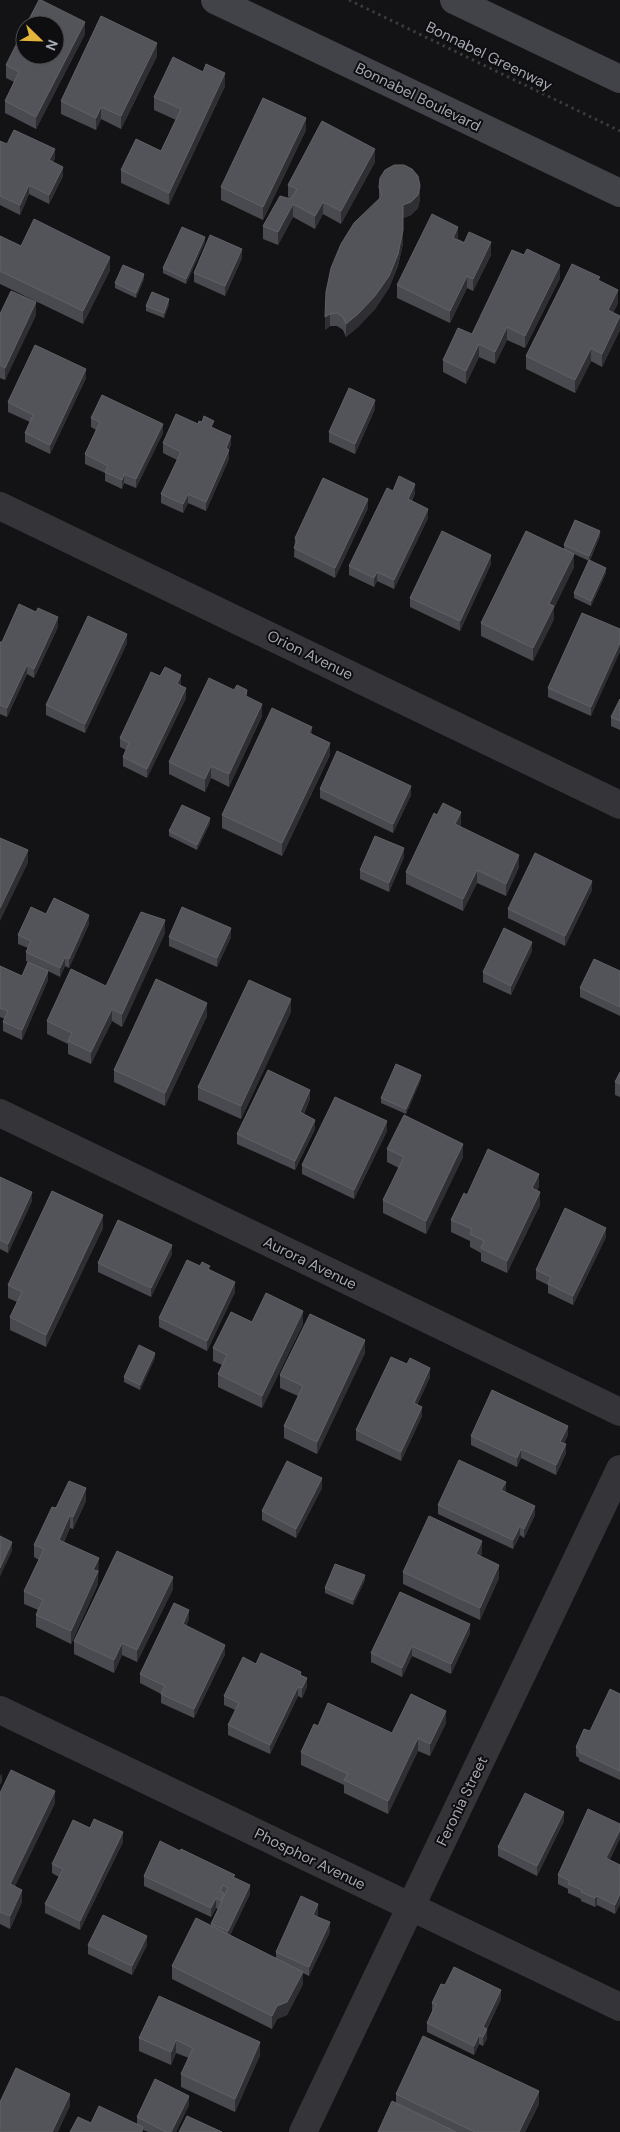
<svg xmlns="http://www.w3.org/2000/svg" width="620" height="2132" viewBox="0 0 620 2132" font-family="'DM Sans',sans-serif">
  <rect width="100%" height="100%" fill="#131214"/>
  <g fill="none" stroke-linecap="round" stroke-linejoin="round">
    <path stroke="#3a3b3f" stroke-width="3" stroke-dasharray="2.5 4" stroke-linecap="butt" d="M349,0L620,131"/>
    <path stroke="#343439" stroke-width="28" d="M0,506L620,805
      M0,1113L620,1412
      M0,1710L620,2007
      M303,2132L620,1469"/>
    <path stroke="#424348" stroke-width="28" d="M215,0L620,193
      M454,0L620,79"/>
  </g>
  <path fill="#494a4f" d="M85,34L36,129L5,113V101L14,82L6,78V65Z
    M157,56L121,129L101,119L96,130L61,114V101Z
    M225,86L169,205L121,183V170L161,151L176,120L154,110V97Z
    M306,130L263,220L221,200V187Z
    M0,141L7,144L55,158L53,162L63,176L49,204L29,194L20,215L0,205Z
    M375,162L341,224L323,214L315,229L293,217L278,245L263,239V226L291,199L288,197V185Z
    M379,187L420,199L418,208L411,215L403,218V243L398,266L389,288L375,309L358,327L346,337L343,330L337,326H330L325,330V317L379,199Z
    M0,236L21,246L110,270L83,324L0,284Z
    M458,239L491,255L473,291L467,288L450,323L397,298V285Z
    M205,242L186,284L163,273V268Z
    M242,258L225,296L194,282V273Z
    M560,278L525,348L507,340L495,364L479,357L466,384L443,372V360L472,334Z
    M144,279L136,298L115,288V283Z
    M600,281L618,303L613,313L620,316V330L602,367L591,361L575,393L526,369V356Z
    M169,304L164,318L146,311V306Z
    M0,314L36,315L5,380L0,378Z
    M86,378L50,454L25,442V433L30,422L8,412V402Z
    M375,409L355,454L329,442V432Z
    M91,418L163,433L136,488L124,483L122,489L105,481V473L85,464V454L96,430L91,427Z
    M198,424L214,428L231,445L229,449V459L206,511L188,503L183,513L161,503V494L177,460L163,453V443Z
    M393,491L415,493L412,501L428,518L394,589L377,581L374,587L349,575V566Z
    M368,508L335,578L294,557L295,538Z
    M600,536L590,560L606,573L591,606L574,598V593L589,561L574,554V567L554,608V619L533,661L481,636V623L564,549V545Z
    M491,564L460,631L410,607V598Z
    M58,627L34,678L27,674L7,717L0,714V642H2Z
    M620,629L591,716L548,697V688Z
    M127,643L85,733L46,715V705Z
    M160,676L181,684V686L186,698L147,778L123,766V757L126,750L120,747V738Z
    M247,696L262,716L229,787L211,778L205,792L169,774V762Z
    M620,699V730L611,726V717Z
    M312,734L330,755L282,856L222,828V815Z
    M320,789L411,795L393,833L320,798Z
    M437,815L461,824L460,826L519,867L506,896L477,883L463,911L406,884V872Z
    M210,823L197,850L169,836V831Z
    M404,857L389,892L360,879V870Z
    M592,890L565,946L508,918V909Z
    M46,914L89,924L69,968L65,966L60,977L48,971V980L22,1040L3,1031V1022L5,1019L0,1017V966L22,976L28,962L26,961V952L28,948L18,944V935Z
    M165,933L122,1027L112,1021L91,1064L68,1054V1044L47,1034V1021L106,986Z
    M169,937H231L217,967L169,946Z
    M532,951L511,995L483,982V972Z
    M620,971V1016L580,997V988Z
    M291,1012L241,1119L198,1100V1087Z
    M207,1016L165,1106L114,1082V1070Z
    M620,1072V1097L615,1095V1082Z
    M421,1079L406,1114L381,1103V1098Z
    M310,1099L304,1114L315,1129L295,1170L237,1144V1134Z
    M387,1131L354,1199L302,1174V1165Z
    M387,1149L463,1157L426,1234L383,1213V1200L399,1168L387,1162Z
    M0,1177L32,1201L8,1253L0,1249Z
    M539,1186L537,1191L540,1205L507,1273L481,1261V1253L470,1247V1241L451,1232V1220L467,1195Z
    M103,1228L46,1347L10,1330V1317L17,1302L8,1298V1285Z
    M606,1237L573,1305L548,1293V1285L536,1279V1270Z
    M172,1254L151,1297L98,1272V1263Z
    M200,1266L210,1270L235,1292L207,1351L159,1327V1318Z
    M252,1322L303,1324L262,1408L218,1387V1374L222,1365L213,1361V1348Z
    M365,1353L317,1454L284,1438V1426L298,1396L280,1388V1375Z
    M155,1358L140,1390L124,1382V1377Z
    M430,1377L417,1405L422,1416L401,1461L356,1440V1430Z
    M568,1435L564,1443L566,1453L556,1475L521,1458L517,1467L471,1445V1436Z
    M322,1488L296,1538L262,1520V1511Z
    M506,1491L505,1492L535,1515L524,1538L520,1535L513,1549L438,1514V1505Z
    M86,1501L73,1529L70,1528L64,1542L99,1571L98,1573V1584L71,1644L36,1627V1615L38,1610L24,1604V1591L39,1560L34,1557V1545L56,1508Z
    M482,1553L481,1556L499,1578L480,1620L403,1584V1572Z
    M365,1580L353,1605L325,1593V1588Z
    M173,1589L137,1662L122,1655L114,1673L74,1654V1641Z
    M189,1619L186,1626L225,1654L194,1718L161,1703V1694L140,1683V1674Z
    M470,1633L451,1674L412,1656L402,1677L371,1662V1653Z
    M256,1664L301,1675L307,1687L302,1698L298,1696L270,1754L228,1735V1725L235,1710L224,1705V1696Z
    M620,1694V1780L579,1761V1758L576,1756V1747Z
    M446,1723L430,1756L418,1751L388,1814L344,1793V1785L301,1765V1752L318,1726L392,1733Z
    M0,1793L55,1803L15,1886L22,1902L10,1929L0,1924Z
    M564,1821L537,1876L498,1856V1847Z
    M90,1828L123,1842L80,1930L45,1913V1904L59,1877L52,1873V1864Z
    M610,1860L620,1865V1904L615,1914L597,1905L595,1907L581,1901V1899L568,1893V1889L558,1884V1875Z
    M144,1876L235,1878L250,1894L230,1935L276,1958V1952L318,1913L317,1917L330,1932L309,1976L303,1973V1984L287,2015L277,2019L272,2029L172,1979V1966L211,1926V1924L218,1909L216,1908L211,1917L144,1886Z
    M88,1945H147L132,1975L88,1954Z
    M445,1985L501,1999L487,2029V2038L483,2046L479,2044L474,2055L427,2032V2023L432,2011V2003Z
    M159,1996L260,2055L235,2112L181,2087V2074L189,2058L176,2053L171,2065L139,2051V2038Z
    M396,2094L539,2104L525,2132H378L396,2103Z
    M189,2105L176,2132H148L143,2130V2132L91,2123L137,2124V2117Z"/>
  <path fill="#2f2f33" d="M85,22V34L36,129V117Z
    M157,43V56L121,129V116Z
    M225,73V86L169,205V193Z
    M101,107V119L96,130V118Z
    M306,118V130L263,220V207Z
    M55,149V158L49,170V160Z
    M375,149V162L341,224V211Z
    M63,167V176L49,204V195Z
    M29,185V194L20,215V205Z
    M420,186V199L418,208L411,215L403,218V243L398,266L389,288L375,309L358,327L346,337V324L403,205Z
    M323,202V214L315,229V216Z
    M293,204V217L278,245V232Z
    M458,227V239L453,250V238Z
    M205,237V242L186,284V279Z
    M491,242V255L473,291V279Z
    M242,249V258L225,296V286Z
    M110,257V270L83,324V311Z
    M560,265V278L525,348V336Z
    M144,274V279L136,298V293Z
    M467,276V288L450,323V311Z
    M618,290V303L608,323V310Z
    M169,299V304L164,318V313Z
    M36,302V315L5,380V368Z
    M330,314V326L325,330V317Z
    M620,317V330L602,367V354Z
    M507,327V340L495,364V352Z
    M479,344V357L466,384V371Z
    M591,348V361L575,393V380Z
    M86,369V378L50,454V445Z
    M375,400V409L355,454V444Z
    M163,424V433L136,488V479Z
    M231,436V445L226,457V448Z
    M229,450V459L206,511V502Z
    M124,474V483L122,489V480Z
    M415,484V493L408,508V499Z
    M188,494V503L183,513V504Z
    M368,499V508L335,578V568Z
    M428,509V518L394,589V580Z
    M600,531V536L589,561V556Z
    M574,554V567L554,608V619L533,661V648L549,604Z
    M491,555V564L460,631V621Z
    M606,568V573L591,606V601Z
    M377,572V581L374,587V578Z
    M58,617V627L34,678V669Z
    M127,634V643L85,733V724Z
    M620,643V652L591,716V707Z
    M27,665V674L7,717V708Z
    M181,675V684L177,693V684Z
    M186,688V698L147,778V769Z
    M262,704V716L229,787V774Z
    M312,727V739L309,733Z
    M330,743V755L282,856V843Z
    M211,766V778L205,792V779Z
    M411,786V795L393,833V824Z
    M461,812V824L455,837V824Z
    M210,818V823L197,850V845Z
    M404,848V857L389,892V883Z
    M28,850V863L0,921V908Z
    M519,855V867L506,896V884Z
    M477,870V883L463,911V899Z
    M592,881V890L565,946V936Z
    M89,915V924L69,968V959Z
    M165,920V933L122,1027V1014Z
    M231,928V937L217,967V958Z
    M532,942V951L511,995V986Z
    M65,957V966L60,977V968Z
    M48,971V980L22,1040V1030Z
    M291,999V1012L241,1119V1106Z
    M207,1003V1016L165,1106V1093Z
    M112,1009V1021L91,1064V1052Z
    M421,1075V1079L406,1114V1109Z
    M310,1090V1099L300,1122V1112Z
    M315,1120V1129L295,1170V1161Z
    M387,1121V1131L354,1199V1190Z
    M463,1144V1157L426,1234V1221Z
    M539,1174V1186L532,1201V1188Z
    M32,1192V1201L8,1253V1244Z
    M540,1192V1205L507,1273V1261Z
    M103,1215V1228L46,1347V1335Z
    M606,1228V1237L573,1305V1296Z
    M172,1245V1254L151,1297V1288Z
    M235,1282V1292L207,1351V1341Z
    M303,1311V1324L262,1408V1396Z
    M365,1340V1353L317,1454V1442Z
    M155,1353V1358L140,1390V1385Z
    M430,1368V1377L414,1412V1403Z
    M422,1407V1416L401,1461V1452Z
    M568,1426V1435L560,1451V1442Z
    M566,1444V1453L556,1475V1465Z
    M521,1449V1458L517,1467V1458Z
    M322,1478V1488L296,1538V1529Z
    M506,1482V1491L501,1499V1490Z
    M86,1488V1501L73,1529V1517Z
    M535,1506V1515L524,1538V1529Z
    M70,1515V1528L59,1553V1540Z
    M520,1526V1535L513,1549V1540Z
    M482,1541V1553L476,1567V1554Z
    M12,1542V1551L0,1577V1568Z
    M99,1558L98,1584L71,1644V1631L93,1570Z
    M499,1565V1578L480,1620V1608Z
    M365,1575V1580L353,1605V1600Z
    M173,1577V1589L137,1662V1650Z
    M189,1610V1619L183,1633V1624Z
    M470,1624V1633L451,1674V1664Z
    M122,1643V1655L114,1673V1660Z
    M225,1645V1654L194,1718V1709Z
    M412,1646V1656L402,1677V1668Z
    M307,1678V1687L302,1698V1688Z
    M298,1687V1696L270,1754V1745Z
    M446,1711V1723L430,1756V1744Z
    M418,1738V1751L388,1814V1801Z
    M2,1773V1782L0,1785V1776Z
    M55,1791V1803L10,1897V1884Z
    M564,1812V1821L537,1876V1866Z
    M620,1830V1839L606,1868V1858Z
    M123,1832V1842L80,1930V1921Z
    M250,1885V1894L228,1940V1931Z
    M22,1890V1902L10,1929V1916Z
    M620,1894V1904L615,1914V1905Z
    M597,1896V1905L595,1907V1898Z
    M216,1898V1908L211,1917V1908Z
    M318,1904V1913L313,1924V1915Z
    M330,1922V1932L309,1976V1967Z
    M147,1936V1945L132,1975V1966Z
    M303,1972V1984L287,2015L277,2019L272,2029V2016L277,2006Z
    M501,1990V1999L483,2036V2027Z
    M487,2029V2038L483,2046V2037Z
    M479,2035V2044L474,2055V2046Z
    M176,2040V2053L171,2065V2052Z
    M260,2042V2055L235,2112V2099Z
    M539,2091V2104L525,2132H519Z
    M70,2094V2106L58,2132H52Z
    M189,2096V2105L176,2132H171Z"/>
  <path fill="#535459" stroke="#606267" d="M39,0H41L85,22L36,117L5,101L19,72L6,65L25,27V55H55V25H26Z
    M101,16L157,43L121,116L101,107L96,118L61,101Z
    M173,57L203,72L206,64L225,73L169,193L121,170L136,139L161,151L181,109L154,97Z
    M263,98L306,118L263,207L221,187Z
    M322,121L375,149L341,211L323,202L315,216L293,204L278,232L263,226L280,196L291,199L297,189L288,185Z
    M14,130L55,149L49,160L63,167L49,195L29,185L20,205L0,196V141L7,144Z
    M394,165H404L412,169L418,176L420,186L418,195L411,202L403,205V230L398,254L389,276L375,296L358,314L346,324L343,317L337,313L330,314L325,317L326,292L331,268L341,244L354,223L382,196L379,187L380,178L385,170Z
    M432,214L458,227L453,238L464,243L469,232L491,242L473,279L467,276L450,311L397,285Z
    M34,219L110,257L83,311L0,271V236L21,246Z
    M182,227L205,237L186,279L163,268Z
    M210,235L242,249L225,286L194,273Z
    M527,249L560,265L525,336L507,327L495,352L479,344L466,371L443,360L458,328L472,334L512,250L524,255Z
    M572,264L600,277L598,280L618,290L608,310L620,316L602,354L591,348L575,380L526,356Z
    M123,265L144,274L136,293L115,283Z
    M11,291L36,302L5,368L0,365V314Z
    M152,292L169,299L164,313L146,306Z
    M35,345L86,369L50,445L25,433L33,415L8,402Z
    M349,388L375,400L355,444L329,432Z
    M102,395L163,424L136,479L124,474L122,480L105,472L108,466L85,454L100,422L91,418Z
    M176,414L198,424L199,421L202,422L204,416L214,421L211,427L231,436L226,448L229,450L206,502L188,494L183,504L161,494L181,452L163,443Z
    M399,476L415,484L408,499L428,509L394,580L377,572L374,578L349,566L387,488L393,491Z
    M323,478L368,499L335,568L294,548L297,541L295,538Z
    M575,520L600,531L589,556L564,545Z
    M442,531L491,555L460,621L410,598Z
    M526,531L574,554L549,604L554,606L533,648L481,623Z
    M589,560L606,568L591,601L574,593Z
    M19,604L36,612L38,608L58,617L34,669L27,665L7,708L0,705V642H2Z
    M582,613L620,629V643L591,707L548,688Z
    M88,616L127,634L85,724L46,705Z
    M165,667L181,675L177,684L186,688L147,769L123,757L129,743L120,738L151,672L160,676Z
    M209,678L234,690L237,685L247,690L246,696L262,704L229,774L211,766L205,779L169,762Z
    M620,699V721L611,717Z
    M272,708L312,727L309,733L330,743L282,843L222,815Z
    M337,751L411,786L393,824L320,789Z
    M443,803L461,812L455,824L519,855L506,884L477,870L463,899L406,872L434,813L437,815Z
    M182,805L210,818L197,845L169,831Z
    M375,836L404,848L389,883L360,870Z
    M0,838L28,850L0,908Z
    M535,853L592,881L565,936L508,909Z
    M54,898L89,915L69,959L65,957L60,968L26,952L31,941L18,935L31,907L46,914Z
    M182,907L231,928L217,958L169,937Z
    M141,912L165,920L122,1014L112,1009L91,1052L68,1041L72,1033L47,1021L71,969L106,986Z
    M504,928L532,942L511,986L483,972Z
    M594,959L620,971V1007L580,988Z
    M28,962L48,971L22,1030L3,1022L8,1011L0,1008V966L22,976Z
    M156,979L207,1003L165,1093L114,1070Z
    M249,980L291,999L241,1106L198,1087Z
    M396,1064L421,1075L406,1109L381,1098Z
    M268,1070L310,1090L300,1112L315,1120L295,1161L237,1134Z
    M620,1072V1084L615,1082Z
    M335,1097L387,1121L354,1190L302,1165Z
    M404,1115L463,1144L426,1221L383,1200L404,1157L387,1149Z
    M488,1149L539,1174L532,1188L540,1192L507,1261L481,1248L484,1241L470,1234L472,1229L451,1220L464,1193L467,1195Z
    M0,1177L32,1192L8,1244L0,1240Z
    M52,1191L103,1215L46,1335L10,1317L22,1292L8,1285Z
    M565,1208L606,1228L573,1296L548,1284L551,1277L536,1270Z
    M118,1220L172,1245L151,1288L98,1263Z
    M187,1260L200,1266L202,1262L210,1266L208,1269L235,1282L207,1341L159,1318Z
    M266,1293L303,1311L262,1396L218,1374L227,1355L213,1348L231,1312L252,1322Z
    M310,1314L365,1340L317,1442L284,1426L303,1386L280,1375Z
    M139,1345L155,1353L140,1385L124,1377Z
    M391,1357L407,1364L410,1358L430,1368L414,1403L422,1407L401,1452L356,1430Z
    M492,1390L568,1426L560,1442L566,1444L556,1465L521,1449L517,1458L471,1436Z
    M459,1460L506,1482L501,1490L535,1506L524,1529L520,1526L513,1540L438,1505Z
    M287,1461L322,1478L296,1529L262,1511Z
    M69,1481L86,1488L73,1517L70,1515L59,1540L99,1558L93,1570L98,1571L71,1631L36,1615L43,1600L24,1591L44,1549L34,1545L52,1507L56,1508Z
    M429,1516L482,1541L476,1554L499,1565L480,1608L403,1572Z
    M0,1536L12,1542L0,1568Z
    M117,1551L173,1577L137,1650L122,1643L114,1660L74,1641Z
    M335,1564L365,1575L353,1600L325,1588Z
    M400,1592L470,1624L451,1664L412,1646L402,1668L371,1653Z
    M174,1603L189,1610L183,1624L225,1645L194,1709L161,1694L165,1686L140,1674Z
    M261,1653L301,1672L300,1675L307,1678L302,1688L298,1687L270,1745L228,1725L239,1703L224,1696L243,1657L256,1664Z
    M610,1689L620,1694V1771L579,1752L580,1750L576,1747L584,1729L590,1731Z
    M411,1694L446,1711L430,1744L418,1738L388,1801L344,1780L348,1774L301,1752L314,1724L318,1726L328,1703L392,1733Z
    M11,1770L55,1791L10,1884L22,1890L10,1916L0,1912V1793Z
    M525,1793L564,1812L537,1866L498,1847Z
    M588,1809L620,1824V1830L606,1858L620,1865V1894L615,1905L597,1896L595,1898L581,1892L582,1890L568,1884L570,1881L558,1875Z
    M94,1819L123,1832L80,1921L45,1904L63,1869L52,1864L73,1820L90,1828Z
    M160,1841L180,1851L181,1849L235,1875L233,1877L250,1885L228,1931L211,1924L228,1888L223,1885L220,1891L224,1893L221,1901L216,1898L211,1908L144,1876Z
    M301,1896L318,1904L313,1915L330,1922L309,1967L276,1952Z
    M103,1915L147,1936L132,1966L88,1945Z
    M196,1918L303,1972L287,2002L277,2006L272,2016L172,1966Z
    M454,1967L501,1990L483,2027L487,2029L483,2037L479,2035L474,2046L427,2023L436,2004L432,2003L441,1984L445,1985Z
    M159,1996L260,2042L235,2099L181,2074L193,2048L176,2040L171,2052L139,2038Z
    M423,2036L539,2091L519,2132H475L396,2094Z
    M16,2068L70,2094L52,2132H0V2102Z
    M155,2079L189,2096L171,2132H166L137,2117Z
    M392,2101L456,2132H378Z
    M99,2106L143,2127L141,2132H70L78,2117L91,2123Z
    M187,2116L222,2132H179Z"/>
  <g text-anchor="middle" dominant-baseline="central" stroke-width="4" stroke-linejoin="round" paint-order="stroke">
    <g font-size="15" fill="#a5a9b3" stroke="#0e0d0f">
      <text transform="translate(489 56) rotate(26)">Bonnabel Greenway</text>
      <text transform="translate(418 97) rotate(26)">Bonnabel Boulevard</text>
      <text transform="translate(310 655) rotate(26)">Orion Avenue</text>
      <text transform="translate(310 1263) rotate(26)">Aurora Avenue</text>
      <text transform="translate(462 1801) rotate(-64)">Feronia Street</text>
      <text transform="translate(310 1859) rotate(26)">Phosphor Avenue</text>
    </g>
  </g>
  <g transform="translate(40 40) rotate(113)"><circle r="24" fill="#0e0d0f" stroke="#4a4b51"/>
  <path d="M0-4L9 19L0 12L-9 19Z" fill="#e2b43c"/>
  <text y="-8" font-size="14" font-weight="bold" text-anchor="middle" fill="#a5a9b3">N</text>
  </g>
</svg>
